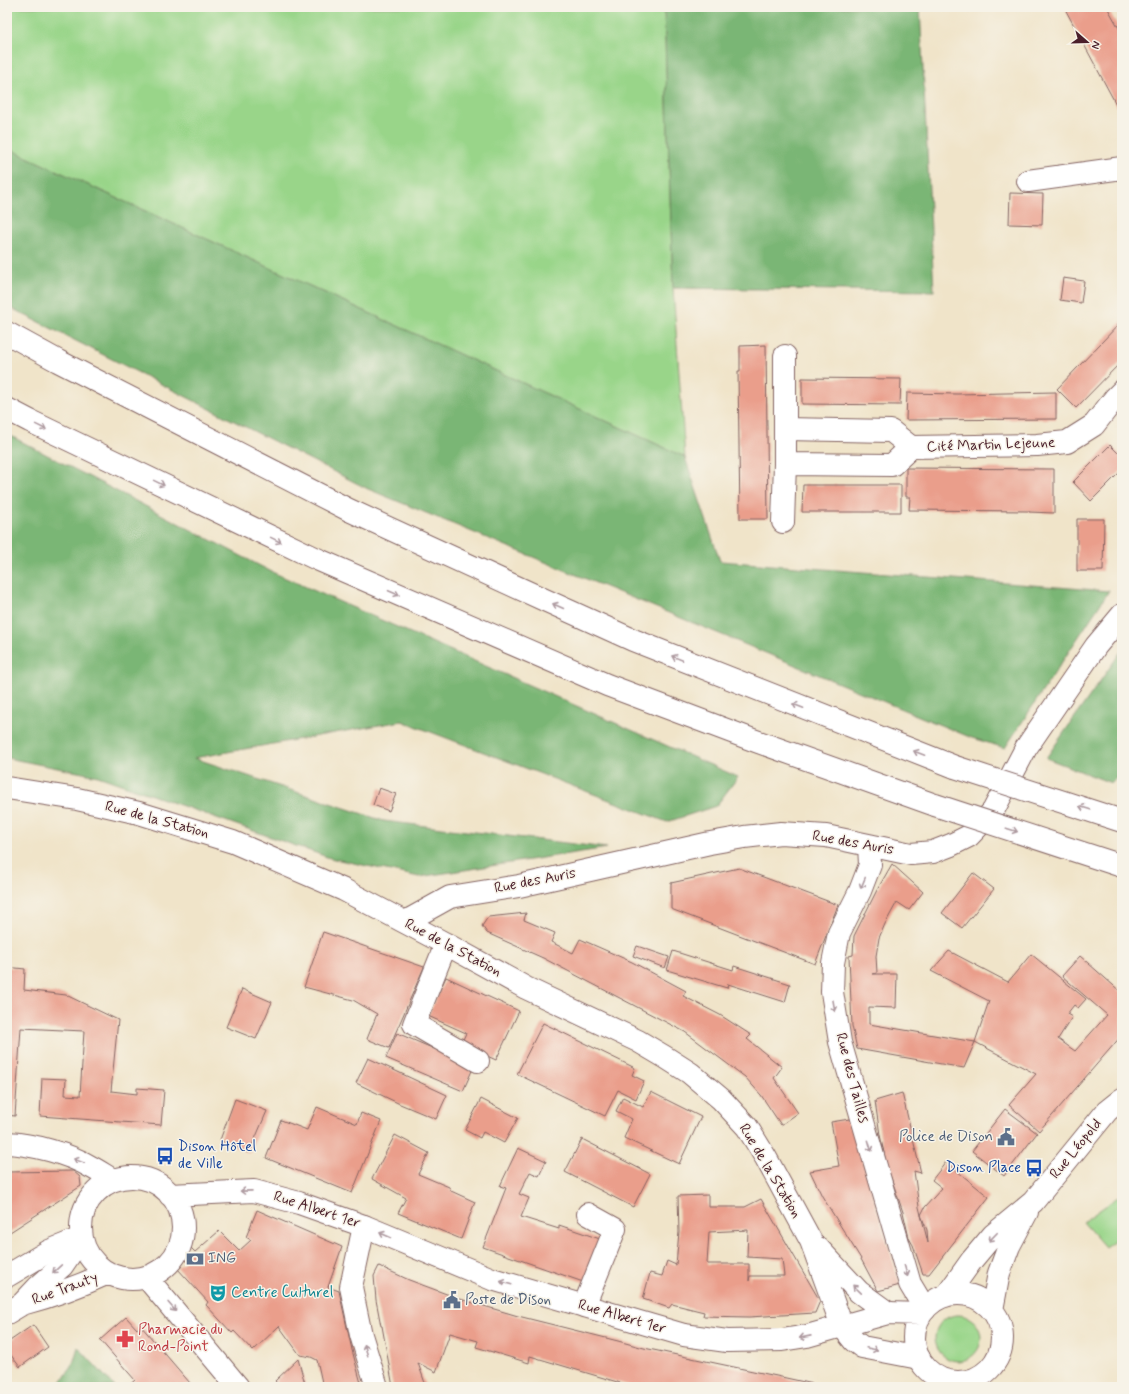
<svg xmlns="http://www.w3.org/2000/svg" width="1129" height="1394" viewBox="0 0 1129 1394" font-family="Mynerve,sans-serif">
  <rect width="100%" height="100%" fill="#f7f3e8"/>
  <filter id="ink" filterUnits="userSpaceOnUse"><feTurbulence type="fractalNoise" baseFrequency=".025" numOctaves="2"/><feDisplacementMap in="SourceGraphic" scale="8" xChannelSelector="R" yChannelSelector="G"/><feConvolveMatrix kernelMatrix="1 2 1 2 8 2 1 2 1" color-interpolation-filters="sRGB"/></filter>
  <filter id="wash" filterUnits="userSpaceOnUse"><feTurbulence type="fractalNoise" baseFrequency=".012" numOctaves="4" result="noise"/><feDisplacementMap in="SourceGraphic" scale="16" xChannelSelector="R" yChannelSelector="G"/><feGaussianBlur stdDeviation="0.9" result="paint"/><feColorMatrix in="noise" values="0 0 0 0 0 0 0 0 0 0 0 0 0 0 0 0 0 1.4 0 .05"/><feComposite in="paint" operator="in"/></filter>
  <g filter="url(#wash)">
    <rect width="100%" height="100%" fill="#f0e4c9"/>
    <path fill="#99d589" stroke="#727a5a" d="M7,7H664L673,288L685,457L7,148Z
      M1122,1194V1235L1105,1247L1083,1222Z
      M935 1338a23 23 0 1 1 46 0a23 23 0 1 1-46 0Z"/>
    <path fill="#7ab675" stroke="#626a50" d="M664,7H920L934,291L673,288Z
      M7,148L685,457L720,561L1109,591L1005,748L972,738L368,489L7,306Z
      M7,434L272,572L738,777L716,806L667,822L402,721L194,758L384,821L607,848L419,877L330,858L98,776L7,758Z
      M1122,650V773L1111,783L1046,758Z
      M78,1347L115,1387H57L72,1367Z"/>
    <g id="blocks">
      <path fill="#ea9e8b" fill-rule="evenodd" d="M1064,7H1107L1120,30L1122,34V121L1118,108Z
        M1010,193L1043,194L1042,225L1009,224Z
        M1063,278L1084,281L1081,303L1060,300Z
        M1122,321V361L1076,408L1057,389Z
        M766,345L768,519H740L738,371H740V346Z
        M802,378L901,379L900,405L802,404Z
        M1056,392V419L906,420L907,393L957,394Z
        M1110,445L1122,457V470L1091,501L1073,482Z
        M906,468L1054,469V513L1029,512V511L909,510L910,497H906Z
        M803,485H901V512H802Z
        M1077,519H1104L1103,571H1077Z
        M379,788L396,794L389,811L373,805Z
        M892,864L923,892L909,910L897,902L885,924L879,938L876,956L877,973L872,974H897L896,1008L869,1007V1024L975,1042L989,1001L931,971L949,951L1008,982L1031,954L1086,999L1078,1008L1074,1005L1067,1014L1072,1017L1058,1039L1075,1051L1107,1015L1062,976L1080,956L1122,993V1035L1039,1131L1009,1105L1036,1074L975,1042L964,1068L857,1049L852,1026L849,956L853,955L854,936L877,890Z
        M739,868L838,905L815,964L671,909V883Z
        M973,873L994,889L962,928L942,913Z
        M526,913L524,920L555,933L551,942L573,953L580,939L632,962L686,991L683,996L720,1015L751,1035L747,1039L782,1067L774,1078L798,1113L781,1125L761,1095L745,1077L685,1032L543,958L487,933L482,926L488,917Z
        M323,932L424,967L389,1048L367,1039L377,1014L353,1000L304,987Z
        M637,946L669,957L665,968L633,956Z
        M673,951L733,970L734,966L790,984L785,1002L728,984L727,988L667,970Z
        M7,967L25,969L24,990L66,995L118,1020L111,1091L137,1094V1088L164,1090L161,1125L40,1116L42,1078L66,1079L65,1095L80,1096L84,1031L21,1028L15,1116L7,1115Z
        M446,977L519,1011L496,1060L461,1044L466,1033L428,1016Z
        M242,989L272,1002L256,1039L226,1027Z
        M543,1023L635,1068L632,1075L644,1081L636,1099L618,1090L605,1116L517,1074Z
        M397,1033L474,1066L463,1091L386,1058Z
        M368,1058L447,1095L436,1119L400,1104L356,1083Z
        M651,1092L701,1117L679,1164L624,1138L632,1119L616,1111L623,1097L643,1107Z
        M902,1093L921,1173L914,1171L919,1207L928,1243L927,1230L921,1215L925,1207L942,1188L932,1180L946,1162L989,1197L929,1274H923L913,1245L909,1238L903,1212L887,1166L880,1135L875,1101Z
        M235,1099L267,1111L249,1153L220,1140Z
        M481,1099L518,1118L504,1143L483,1132L480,1138L465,1130Z
        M317,1107L357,1124L361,1113L381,1121L352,1193L266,1158L281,1120L307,1130Z
        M1005,1109L1037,1133L1004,1176L972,1151Z
        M856,1118L863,1162L900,1285L878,1291L861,1259L822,1196L810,1171L839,1166L831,1122Z
        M395,1135L429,1153L418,1174L449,1187L451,1191L475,1202L461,1239L398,1213L406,1198L372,1179Z
        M582,1139L650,1174L633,1207L565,1172Z
        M518,1148L546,1161L539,1176L530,1172L519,1194L529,1198L521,1217L559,1229V1225L600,1239L586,1283L483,1247L506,1188L500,1186Z
        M73,1171L80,1177L81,1186L7,1234V1172Z
        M708,1195V1207H745L761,1199L820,1301L815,1313L749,1317L703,1316L704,1312L672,1304L669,1308L643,1299L650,1273L662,1276L667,1261L676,1265L679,1232L678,1196ZM748,1230L747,1257L782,1259L784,1276H750L749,1281V1264H707L709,1232Z
        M257,1210L342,1247L328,1287L339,1291L352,1350L362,1387H323L317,1360L311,1357L300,1355L279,1326L253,1351L234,1331L232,1333L206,1305L208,1302L177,1268L185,1261L181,1256L191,1248L195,1252L219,1231L239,1251L251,1240L246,1237Z
        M379,1266L409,1280L460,1299L518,1316L618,1341L644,1348L786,1378L818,1385L835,1386V1387H634L530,1356L529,1363L506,1356L476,1347L478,1341L450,1333L436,1372L418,1363L426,1386L393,1387L382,1326H381L376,1300L374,1276Z
        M126,1317L137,1329L141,1326L190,1383L185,1387H127L135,1380L100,1340Z
        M33,1325L48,1347L20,1367L7,1350V1343Z
        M298,1359L306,1387H281L275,1381Z"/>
    </g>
  </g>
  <g filter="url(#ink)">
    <use href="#blocks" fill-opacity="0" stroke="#846462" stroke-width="1"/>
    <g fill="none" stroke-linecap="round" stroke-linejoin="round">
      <g stroke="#846462" stroke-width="24">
        <path id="minor" d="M1028,181L1122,168
          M785,356V429
          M911,447L892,465L785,464V429L891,431L911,447L1037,445L1067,442L1094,425L1115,398L1122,391
          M783,522L785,464
          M7,788L77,799L139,813L233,842L344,890L446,944L526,988L638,1041L665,1057L690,1073L721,1099L747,1127L766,1158L811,1241L842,1326L854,1341L862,1347L919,1358
          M869,845L870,865L860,891L839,933L833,963L832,992L840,1042L910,1284L925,1309
          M405,922L450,897L519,886L710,843L744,837L781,833L826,836L911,854L933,852L951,845L969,836L993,811L1026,748L1096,646L1122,615
          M446,944L414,1024L478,1061
          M364,1226L351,1287L361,1335L377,1387
          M818,1248L859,1292L888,1313
          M7,1276L49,1251L81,1238
          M584,1306L615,1229L588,1214"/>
      </g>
      <g stroke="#846462" stroke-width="24">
        <path id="major" d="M7,1143C32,1144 70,1154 91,1167C99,1171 106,1176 113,1180
          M81 1228a51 51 0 1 1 102 0a51 51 0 1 1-102 0Z
          M170,1195L254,1191L299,1203L364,1226L492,1279L684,1335L727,1341L782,1340L807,1336L888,1313L921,1314
          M147,1278L238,1387
          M914 1338a44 44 0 1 1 88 0a44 44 0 1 1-88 0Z
          M947,1295L972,1260L993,1235L1033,1202L1107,1111L1122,1099
          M22,1304C52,1296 80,1286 108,1273
          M992,1310L999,1273L1009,1246L1027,1212
          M7,1313L22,1304L38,1287L62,1266L81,1238"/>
      </g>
      <g stroke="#846462" stroke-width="24">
        <path id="highway" d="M7,333L58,361L349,510L547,601L633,640L955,767
          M7,409L30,421L319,560L607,685L753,740L935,805"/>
      </g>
      <use href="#minor" stroke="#fff" stroke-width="22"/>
      <use href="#major" stroke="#fff" stroke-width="22"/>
      <use href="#highway" stroke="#fff" stroke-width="22"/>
      <g stroke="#846462" stroke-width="24" stroke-linecap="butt">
        <path id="highway-bridge" d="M955,767L1122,821
          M935,805L1122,866"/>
      </g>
      <use href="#highway-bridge" stroke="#fff" stroke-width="22"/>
    </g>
    <defs><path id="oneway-shaft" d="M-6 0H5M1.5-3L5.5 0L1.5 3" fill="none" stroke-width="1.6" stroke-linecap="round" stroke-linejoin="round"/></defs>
    <g stroke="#ae9aa0">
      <use href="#oneway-shaft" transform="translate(41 427) rotate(26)"/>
      <use href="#oneway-shaft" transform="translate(159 483) rotate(26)"/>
      <use href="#oneway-shaft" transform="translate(276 540) rotate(26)"/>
      <use href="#oneway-shaft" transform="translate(394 593) rotate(23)"/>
      <use href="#oneway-shaft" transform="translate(558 606) rotate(-156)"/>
      <use href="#oneway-shaft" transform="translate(677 658) rotate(-158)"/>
      <use href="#oneway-shaft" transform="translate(798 706) rotate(-159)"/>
      <use href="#oneway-shaft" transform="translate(919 753) rotate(-159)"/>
      <use href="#oneway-shaft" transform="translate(1085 808) rotate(-162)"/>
      <use href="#oneway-shaft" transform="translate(1012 830) rotate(18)"/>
      <use href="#oneway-shaft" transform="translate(863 883) rotate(112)"/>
      <use href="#oneway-shaft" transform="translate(834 1006) rotate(80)"/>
      <use href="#oneway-shaft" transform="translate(870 1146) rotate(74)"/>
      <use href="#oneway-shaft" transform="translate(79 1161) rotate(-158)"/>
      <use href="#oneway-shaft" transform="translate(246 1191) rotate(179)"/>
      <use href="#oneway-shaft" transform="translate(385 1235) rotate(-156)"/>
      <use href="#oneway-shaft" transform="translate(993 1237) rotate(134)"/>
      <use href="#oneway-shaft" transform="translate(57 1269) rotate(137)"/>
      <use href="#oneway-shaft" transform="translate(906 1271) rotate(74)"/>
      <use href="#oneway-shaft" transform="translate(506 1283) rotate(-164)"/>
      <use href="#oneway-shaft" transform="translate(857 1289) rotate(-136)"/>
      <use href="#oneway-shaft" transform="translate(172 1307) rotate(49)"/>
      <use href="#oneway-shaft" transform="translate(805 1337) rotate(169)"/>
      <use href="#oneway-shaft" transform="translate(872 1349) rotate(12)"/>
      <use href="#oneway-shaft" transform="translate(366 1350) rotate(-107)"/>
    </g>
  </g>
  <defs>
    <g id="civic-bare" transform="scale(1.38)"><path d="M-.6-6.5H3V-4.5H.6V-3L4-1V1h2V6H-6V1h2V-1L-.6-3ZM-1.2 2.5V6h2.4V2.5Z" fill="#5c6f8a" stroke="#f7f3e8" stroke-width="2.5" paint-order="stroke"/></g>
    <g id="bus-bare" transform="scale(1.38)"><path d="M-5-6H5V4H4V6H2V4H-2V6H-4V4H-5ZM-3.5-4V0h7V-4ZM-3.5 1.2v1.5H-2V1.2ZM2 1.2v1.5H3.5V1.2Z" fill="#1a4fb4" stroke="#f7f3e8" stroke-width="2.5" paint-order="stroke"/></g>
    <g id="bank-bare" transform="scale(1.38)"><path d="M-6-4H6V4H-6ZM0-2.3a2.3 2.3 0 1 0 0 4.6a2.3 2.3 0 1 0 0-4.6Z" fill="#5c6f8a" stroke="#f7f3e8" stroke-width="2.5" paint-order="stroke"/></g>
    <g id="theatre-bare" transform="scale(1.38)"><path d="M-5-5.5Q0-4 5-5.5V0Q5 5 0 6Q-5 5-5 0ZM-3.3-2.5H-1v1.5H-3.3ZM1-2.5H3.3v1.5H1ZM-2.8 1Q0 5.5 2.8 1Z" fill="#0f9aa8" stroke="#f7f3e8" stroke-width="2.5" paint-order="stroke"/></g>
    <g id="pharmacy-bare" transform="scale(1.38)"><path d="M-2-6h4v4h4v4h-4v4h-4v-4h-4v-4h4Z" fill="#e0444e" stroke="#f7f3e8" stroke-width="2.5" paint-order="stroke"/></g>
  </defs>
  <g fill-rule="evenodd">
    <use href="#civic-bare" x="1006" y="1137"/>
    <use href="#bus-bare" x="165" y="1156"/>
    <use href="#bus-bare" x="1034" y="1168"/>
    <use href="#bank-bare" x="195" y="1259"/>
    <use href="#theatre-bare" x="218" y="1293"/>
    <use href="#civic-bare" x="452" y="1300"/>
    <use href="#pharmacy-bare" x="125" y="1339"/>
  </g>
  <g text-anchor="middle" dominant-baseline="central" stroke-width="3" stroke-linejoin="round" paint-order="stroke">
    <g font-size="15" fill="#4a1f2b" stroke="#f7f3e8">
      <text transform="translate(991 445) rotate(-2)">Cité Martin Lejeune</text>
      <text transform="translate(157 820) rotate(15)">Rue de la Station</text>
      <text transform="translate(853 843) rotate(10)">Rue des Auris</text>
      <text transform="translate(535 881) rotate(-11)">Rue des Auris</text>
      <text transform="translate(453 948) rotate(28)">Rue de la Station</text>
      <text transform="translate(852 1078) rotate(75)">Rue des Tailles</text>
      <text transform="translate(1076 1149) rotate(-51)">Rue Léopold</text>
      <text transform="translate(770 1171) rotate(59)">Rue de la Station</text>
      <text transform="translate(317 1210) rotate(18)">Rue Albert 1er</text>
      <text transform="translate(65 1289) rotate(-20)">Rue Trauty</text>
      <text transform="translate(622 1317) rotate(16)">Rue Albert 1er</text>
    </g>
    <g font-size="15" fill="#4e5e75" stroke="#f7f3e8" text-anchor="start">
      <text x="993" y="1137" text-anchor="end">Police de Dison</text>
      <text x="208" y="1259">ING</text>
      <text x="465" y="1300">Poste de Dison</text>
    </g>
    <g font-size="15" fill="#164399" stroke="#f7f3e8" text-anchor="start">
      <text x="178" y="1147">Dison Hôtel<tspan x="178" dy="17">de Ville</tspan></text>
      <text x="1021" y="1168" text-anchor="end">Dison Place</text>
    </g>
    <g font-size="15" fill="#0d838f" stroke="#f7f3e8" text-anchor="start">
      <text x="231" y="1293">Centre Culturel</text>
    </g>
    <g font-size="15" fill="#be3a42" stroke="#f7f3e8" text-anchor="start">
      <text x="138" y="1330">Pharmacie du<tspan x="138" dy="17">Rond-Point</tspan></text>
    </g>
  </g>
  <rect width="1129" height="1394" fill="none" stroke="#f7f3e8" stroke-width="24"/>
  <g transform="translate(1087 42) rotate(110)" stroke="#f7f3e8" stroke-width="3" paint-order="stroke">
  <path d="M0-3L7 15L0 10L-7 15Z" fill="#4a1f2b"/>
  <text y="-6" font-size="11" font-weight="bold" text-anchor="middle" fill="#4a1f2b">N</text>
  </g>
</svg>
